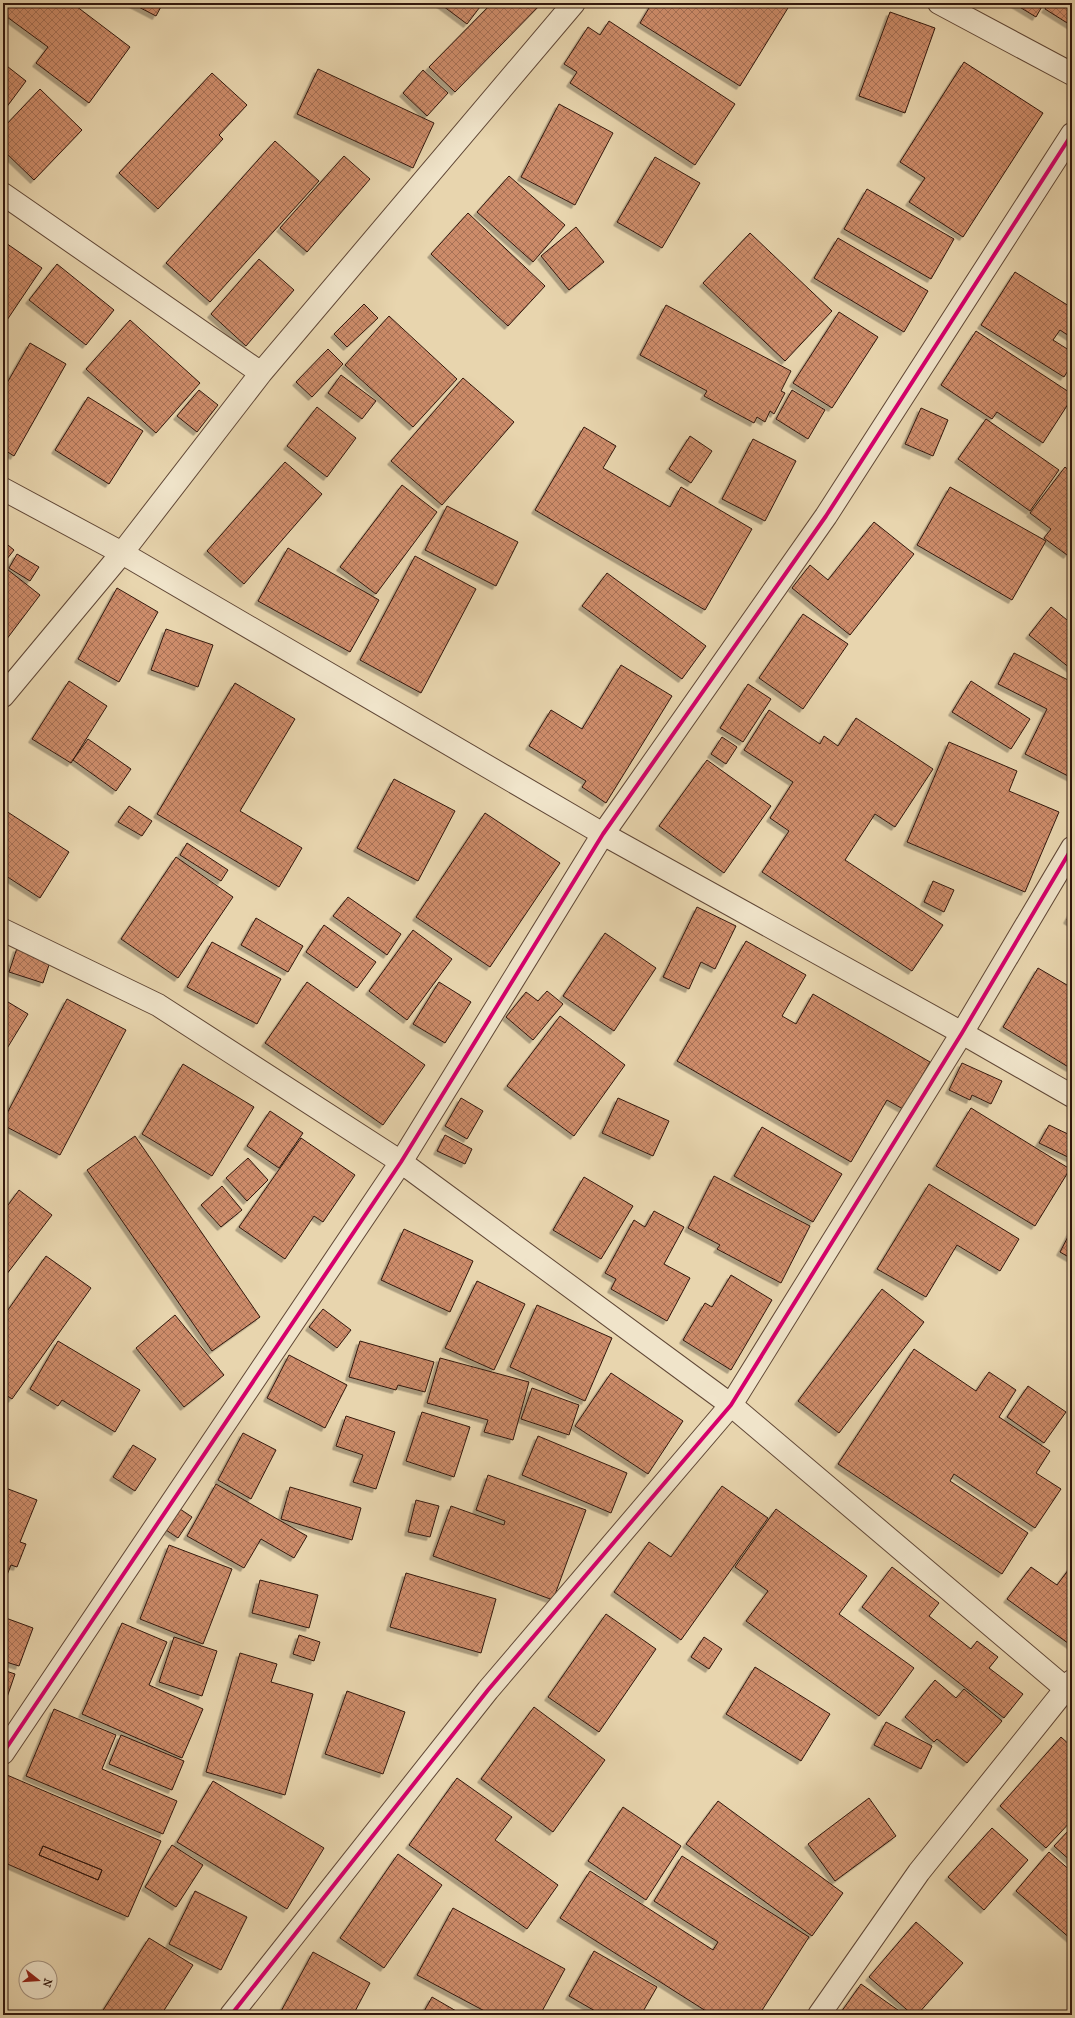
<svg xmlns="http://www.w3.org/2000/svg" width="1075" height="2018" viewBox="0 0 1075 2018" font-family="'IM FELL French Canon',serif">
  <defs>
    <pattern id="building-cross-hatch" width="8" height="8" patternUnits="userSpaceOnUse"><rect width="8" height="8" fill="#cd8c6b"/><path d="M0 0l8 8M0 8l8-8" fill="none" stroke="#a77156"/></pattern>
    <filter id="shadow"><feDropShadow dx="-3.5" dy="3.5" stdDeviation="0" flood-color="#0004"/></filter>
  </defs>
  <rect width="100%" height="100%" fill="#e8d5ae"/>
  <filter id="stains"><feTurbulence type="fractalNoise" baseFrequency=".005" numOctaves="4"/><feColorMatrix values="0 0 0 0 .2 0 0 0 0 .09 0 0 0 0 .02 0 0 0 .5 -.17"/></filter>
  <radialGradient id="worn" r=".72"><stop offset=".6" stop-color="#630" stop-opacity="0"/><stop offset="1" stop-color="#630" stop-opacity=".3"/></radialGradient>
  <path fill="url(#building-cross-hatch)" stroke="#33180e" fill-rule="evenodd" filter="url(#shadow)" d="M3,3H72L130,47L89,103L36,63L48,47L3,14Z
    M131,3H163L156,16Z
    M439,3H483L467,24Z
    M492,3H542L455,92L429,67Z
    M652,3H791L740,86L640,23Z
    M1013,3H1044L1036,17Z
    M1049,3H1072V26L1045,9Z
    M890,12L935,28L905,113L859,96Z
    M609,21L735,104L695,165L570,83L577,72L564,64L588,27L600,35Z
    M964,62L1043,113L963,237L909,202L925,178L900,162Z
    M3,63L26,81L3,112Z
    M318,69L434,123L413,168L297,114Z
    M423,70L448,93L427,116L403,93Z
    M212,73L247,105L219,135L223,139L158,209L119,173Z
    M40,89L82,130L34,180L3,150V128Z
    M559,104L613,133L575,205L521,177Z
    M275,141L319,181L210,302L166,263Z
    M344,156L370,179L307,252L280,228Z
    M655,157L700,183L662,248L617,222Z
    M509,176L565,225L533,262L477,212Z
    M867,189L954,239L931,279L844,229Z
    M468,213L545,286L508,326L431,254Z
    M576,227L604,262L569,290L541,256Z
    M750,233L832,311L785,361L703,283Z
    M838,238L928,291L904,332L814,278Z
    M3,241L42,268L3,326Z
    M259,259L294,290L246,346L211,314Z
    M57,264L114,310L86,345L29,300Z
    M1015,272L1072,308V338L1060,330L1053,340L1072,352V364L1064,377L981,325Z
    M364,304L378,318L347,347L334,334Z
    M666,305L791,371L781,391L785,393L774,414L770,411L765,422L757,417L754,423L704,396L707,391L640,355Z
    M839,312L878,337L832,408L793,383Z
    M389,316L457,379L413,427L345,365Z
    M130,320L200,383L156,433L86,369Z
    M976,331L1072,394V398L1043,443L997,412L992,419L941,385Z
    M30,343L66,364L14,456L3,449V390Z
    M328,349L343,364L312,397L296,382Z
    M341,375L376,401L362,419L328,393Z
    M463,378L514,422L442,505L391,461Z
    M199,390L218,405L197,432L177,416Z
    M792,390L825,410L808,439L776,419Z
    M88,397L143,431L109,484L55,450Z
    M317,407L356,438L327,477L287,446Z
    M921,408L948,420L933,456L905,444Z
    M986,419L1059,470L1030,511L958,459Z
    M584,427L616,446L603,468L670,507L681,487L752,529L705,610L535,510Z
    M690,436L712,451L691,483L669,469Z
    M753,439L796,461L765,521L722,499Z
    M285,462L322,494L244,584L207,551Z
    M1065,467L1072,473V549L1067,555L1044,538L1051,529L1030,513Z
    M402,485L437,512L376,594L340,567Z
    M950,487L1046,541L1012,600L917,545Z
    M447,506L518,542L496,586L425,550Z
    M874,522L914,554L850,635L792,588L810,565L828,580Z
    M3,541L14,550L3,564Z
    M288,548L379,600L350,652L258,601Z
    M17,554L39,567L30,581L9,568Z
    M415,556L476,589L421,693L360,660Z
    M3,566L40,595L3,644Z
    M607,573L706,646L682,679L582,606Z
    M117,588L158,612L119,682L78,659Z
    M1051,607L1072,624L1071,669L1029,635Z
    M803,614L848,644L803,709L759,678Z
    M166,629L213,645L198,687L151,670Z
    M1014,653L1072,682V778L1025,754L1047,709L998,684Z
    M621,665L672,696L606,803L582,787L586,781L529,746L551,710L582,729Z
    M69,681L107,706L71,763L32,739Z
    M971,681L1030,719L1011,749L952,712Z
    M235,683L295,719L240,811L302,848L279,887L157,814Z
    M748,684L771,699L743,742L720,728Z
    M769,710L820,744L824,736L838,746L856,718L933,769L895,827L875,814L845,860L943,925L912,971L762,872L789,831L770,818L793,782L744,750Z
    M722,737L737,747L726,764L711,754Z
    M88,739L131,769L116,791L73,760Z
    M949,742L1017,771L1009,791L1059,812L1025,892L907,842Z
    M707,760L771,806L724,873L659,826Z
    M394,779L455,811L418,881L357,848Z
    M129,806L152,821L142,836L118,822Z
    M3,809L69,852L40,898L3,874Z
    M485,813L560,863L490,967L416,917Z
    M187,843L228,870L221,881L180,855Z
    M176,857L233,897L178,978L121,939Z
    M933,881L954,890L944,912L924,902Z
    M348,897L401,934L387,955L333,916Z
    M697,907L736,926L715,969L701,962L689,989L663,977Z
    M1072,911V923L1067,920Z
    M256,918L303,946L288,972L241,945Z
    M324,925L376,962L357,988L306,952Z
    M413,930L452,959L407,1020L369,991Z
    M605,933L656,968L614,1031L563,996Z
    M746,941L806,975L782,1016L796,1024L813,994L930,1062L903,1109L887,1100L851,1162L677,1061Z
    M212,942L281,979L257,1024L187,987Z
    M17,948L51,959L43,983L9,972Z
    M1038,968L1072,988V1065L1070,1068L1003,1027Z
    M307,982L425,1065L383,1125L265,1043Z
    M439,982L471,1002L445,1043L413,1024Z
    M547,991L563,1004L533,1040L506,1017L526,992L538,1001Z
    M3,999L28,1014L3,1055Z
    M67,999L126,1030L60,1155L3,1125V1121Z
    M560,1016L625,1065L574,1136L507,1086Z
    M962,1063L1002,1081L991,1104L972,1095L970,1100L949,1090Z
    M183,1064L254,1107L212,1176L142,1134Z
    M461,1098L483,1111L467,1139L445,1126Z
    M618,1098L669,1121L653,1156L602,1133Z
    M971,1108L1070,1169L1035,1226L936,1166Z
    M270,1111L303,1133L279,1168L247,1146Z
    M1049,1125L1072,1136V1159L1039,1143Z
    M762,1127L842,1174L813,1222L734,1176Z
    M445,1135L472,1149L465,1164L437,1151Z
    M135,1136L260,1317L212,1351L87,1170Z
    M301,1138L355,1175L323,1222L314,1216L285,1259L239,1227Z
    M248,1158L268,1180L247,1201L226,1178Z
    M714,1176L810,1226L781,1283L717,1249L720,1245L688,1228Z
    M584,1177L633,1206L601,1259L553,1230Z
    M929,1184L1019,1239L1000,1271L957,1245L926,1297L877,1269Z
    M222,1186L242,1210L221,1227L201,1205Z
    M19,1190L52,1215L3,1279V1212Z
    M654,1211L684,1227L664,1264L690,1278L667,1321L611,1289L616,1279L605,1273L634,1220L645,1227Z
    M404,1229L473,1261L450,1312L381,1280Z
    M1072,1229V1259L1060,1252Z
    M46,1256L91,1288L12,1399L3,1393V1317Z
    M731,1275L772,1300L731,1370L683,1340L705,1303L712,1307Z
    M477,1281L525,1304L494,1370L445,1348Z
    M882,1289L924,1322L839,1433L798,1401Z
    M537,1305L612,1338L585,1401L510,1367Z
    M323,1309L351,1330L337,1348L309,1327Z
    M175,1315L224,1375L184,1407L136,1348Z
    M58,1341L140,1390L115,1432L62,1400L58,1406L30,1389Z
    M360,1341L434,1362L425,1392L398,1385L396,1390L349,1377Z
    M914,1349L976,1391L989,1372L1016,1390L999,1417L1050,1451L1036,1473L1061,1489L1035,1528L954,1474L950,1481L1028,1533L1002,1574L838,1464Z
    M289,1355L347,1385L325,1428L267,1398Z
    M440,1358L529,1382L513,1440L484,1432L488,1420L427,1403Z
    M611,1373L683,1421L648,1474L575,1426Z
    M1028,1386L1066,1412L1044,1443L1007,1417Z
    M532,1388L579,1405L569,1435L521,1419Z
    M422,1412L470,1427L454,1477L406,1461Z
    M346,1416L395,1432L376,1489L353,1482L363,1455L336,1446Z
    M243,1433L276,1450L251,1499L218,1480Z
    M538,1436L627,1473L611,1513L522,1475Z
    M133,1445L156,1459L135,1491L113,1477Z
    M488,1475L586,1510L553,1600L433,1556L451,1506L504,1525L505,1521L476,1510Z
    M216,1484L307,1536L294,1558L261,1539L244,1568L187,1536Z
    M722,1486L768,1518L681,1640L614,1592L649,1542L671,1557Z
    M3,1487L37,1500L20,1542L26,1544L17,1567L11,1565L5,1580H3Z
    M290,1487L361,1508L352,1540L281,1519Z
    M416,1500L439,1506L430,1537L408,1532Z
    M177,1507L192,1517L178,1538L163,1528Z
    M776,1509L867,1576L839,1614L914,1668L879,1716L746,1621L768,1591L735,1567Z
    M169,1545L232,1569L203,1644L140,1619Z
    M1072,1565V1646L1007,1599L1031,1567L1057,1585Z
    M892,1567L939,1603L929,1616L971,1649L977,1641L998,1657L989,1668L1023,1694L1004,1718L862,1607Z
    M406,1573L496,1599L481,1653L390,1627Z
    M260,1580L318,1595L309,1628L252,1613Z
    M606,1614L656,1649L599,1732L548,1697Z
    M3,1617L33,1628L19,1666L3,1661Z
    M122,1623L167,1642L149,1685L203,1709L182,1758L82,1714Z
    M299,1635L320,1642L314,1661L293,1654Z
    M174,1637L217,1651L202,1696L159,1682Z
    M704,1637L722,1649L709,1669L691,1657Z
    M240,1653L277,1664L271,1682L313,1694L285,1795L206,1772Z
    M755,1667L830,1714L801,1761L726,1714Z
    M3,1670L15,1674L3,1709Z
    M935,1680L956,1698L964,1689L1002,1721L967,1763L937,1739L934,1742L905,1717Z
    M347,1691L405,1712L383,1774L325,1754Z
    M534,1707L605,1760L553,1832L481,1779Z
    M54,1709L116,1735L102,1769L177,1801L163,1834L26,1776Z
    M886,1722L932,1746L921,1769L874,1745Z
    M121,1735L184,1761L172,1790L109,1764Z
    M1061,1737L1072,1747V1820L1046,1848L1000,1806Z
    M7,1775L161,1841L128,1917L3,1862V1785ZM43,1846L102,1870L98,1880L39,1855Z
    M457,1778L512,1817L495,1840L558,1885L527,1929L409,1845Z
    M213,1781L324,1848L287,1909L177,1842Z
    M869,1798L896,1836L835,1881L808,1844Z
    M718,1801L843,1893L812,1936L686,1844Z
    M623,1807L681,1846L646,1900L588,1861Z
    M992,1828L1028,1860L984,1910L948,1877Z
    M1070,1829L1072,1831V1862L1054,1846Z
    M172,1845L203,1865L176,1907L145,1887Z
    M43,1846L102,1870L98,1880L39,1855Z
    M1049,1852L1072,1872V1940L1016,1891Z
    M398,1854L442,1885L384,1968L340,1938Z
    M682,1856L809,1937L759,2015H708L709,2013L560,1918L590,1871L713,1950L718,1942L654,1901Z
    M195,1891L247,1917L221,1970L169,1944Z
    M453,1908L565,1969L540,2015H492L417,1975Z
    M916,1922L963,1963L917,2015H913L869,1977Z
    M149,1938L193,1965L161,2015H100Z
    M594,1951L657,1987L641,2015H602L569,1996Z
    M313,1952L370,1983L353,2015H279Z
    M861,1984L905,2015H839Z
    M432,1997L463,2015H422Z"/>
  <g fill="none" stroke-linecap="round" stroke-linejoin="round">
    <g stroke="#604736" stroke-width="24">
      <path id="street" d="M939,3L1072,74
        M3,194L261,373
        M3,489L122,553L603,834L962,1033L1072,1096
        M3,696L122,553L261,373L574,3
        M3,930L158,1005L401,1162L731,1405L1072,1694
        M3,1753L401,1162L603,834L826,516L1072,134
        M231,2015L488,1690L731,1405L962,1033L1072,848
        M819,2015L919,1872L1072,1681"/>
    </g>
    <use href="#street" stroke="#f0e4ca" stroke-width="22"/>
    <g stroke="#f0e4ca" stroke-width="6">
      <path id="cycleway" d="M3,1753L401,1162L603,834L826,516L1072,134
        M231,2015L488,1690L731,1405L962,1033L1072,848"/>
    </g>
    <use href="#cycleway" stroke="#d6006c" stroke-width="4"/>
  </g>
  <rect width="1075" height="2018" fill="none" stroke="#e8d5ae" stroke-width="16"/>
  <rect x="4" y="4" width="1067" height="2010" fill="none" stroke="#33180e" stroke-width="2"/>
  <rect x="8" y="8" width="1059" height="2002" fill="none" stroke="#33180e"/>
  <g transform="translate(38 1980) rotate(107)"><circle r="19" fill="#f0e4ca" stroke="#a4927f"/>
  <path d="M0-3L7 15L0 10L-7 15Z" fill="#8f2418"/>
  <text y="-6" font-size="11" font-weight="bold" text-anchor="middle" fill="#33180e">N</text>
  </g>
  <rect width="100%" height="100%" filter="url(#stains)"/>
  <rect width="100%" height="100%" fill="url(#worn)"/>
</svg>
